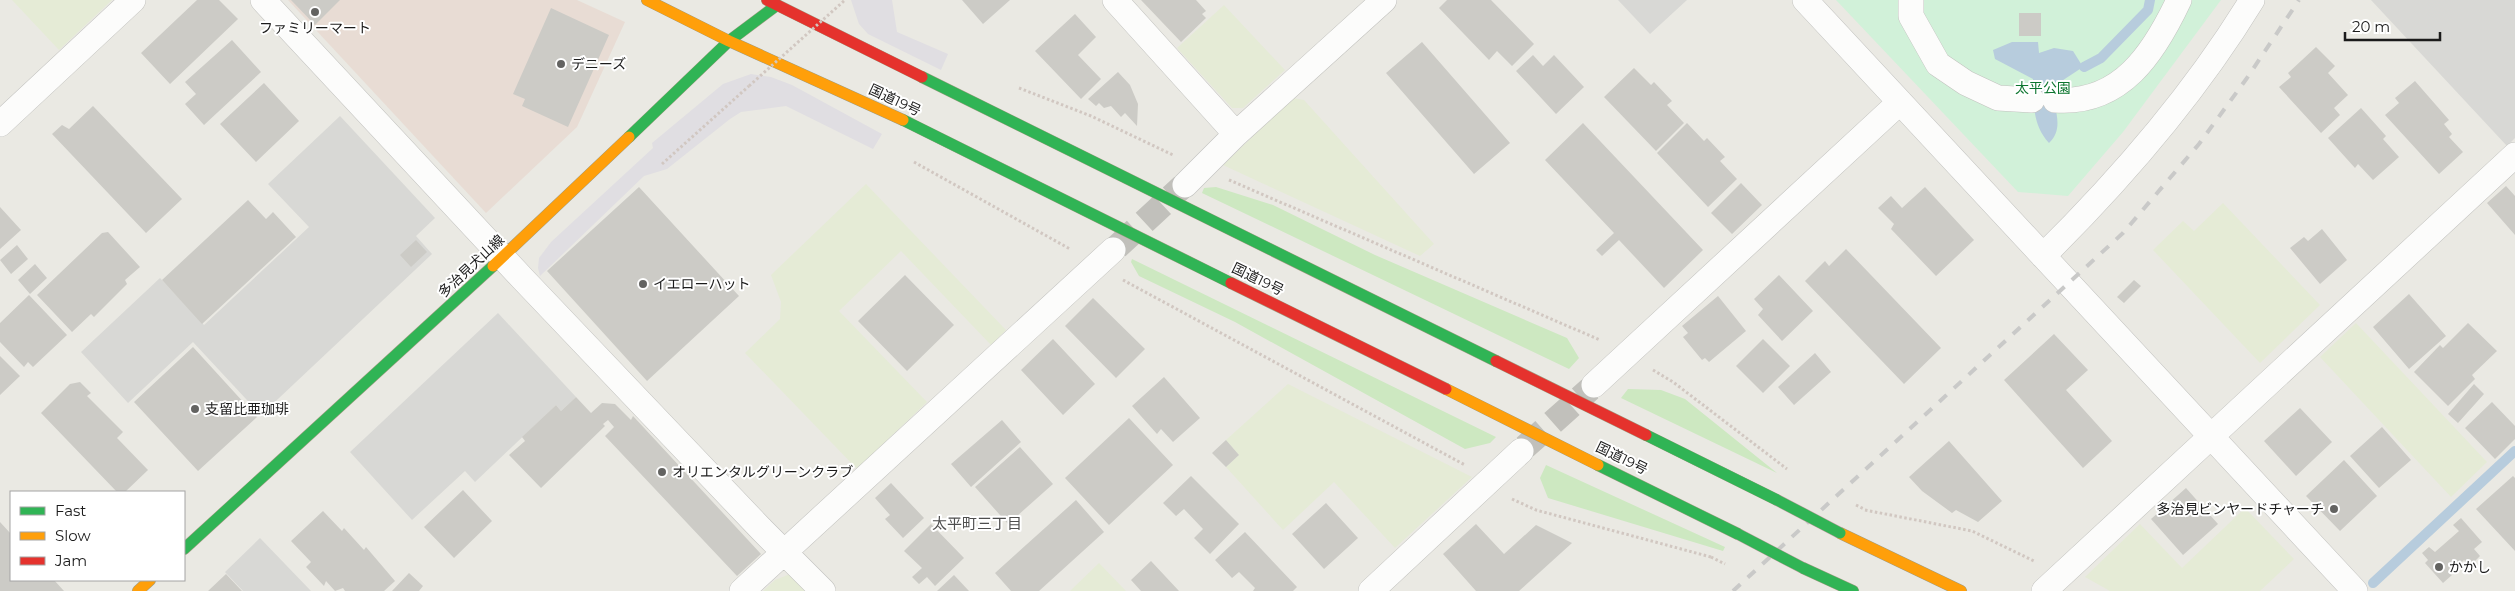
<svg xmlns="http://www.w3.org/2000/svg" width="2515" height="591" viewBox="0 0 2515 591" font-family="Montserrat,'Noto Sans JP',sans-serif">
  <rect width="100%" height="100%" fill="#eae9e3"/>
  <path fill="#e8dcd4" d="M288,0H577L625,22L577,127L486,213Z"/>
  <path fill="#e5ebd6" d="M12,0H112L59,50Z
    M1224,5L1285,70L1243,108H1232L1177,48Z
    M1293,98L1304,100L1434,244L1420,256L1223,165Z
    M866,184L1006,330L991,345L901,251L839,311L927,402L857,469L745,353L780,319L781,302L771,275Z
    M2223,203L2320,305L2260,363L2153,250L2183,221L2194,231Z
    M2356,323L2487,462L2451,497L2320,357Z
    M1288,384L1472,477L1395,548L1334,482L1283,530L1226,467L1239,455L1226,440Z
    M2245,508L2294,559L2260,591H2110L2085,577L2140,524L2182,568Z
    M1099,563L1126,591H1070Z
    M795,572L813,591H763L775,580Z"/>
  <path fill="#cde8c1" d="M1216,187L1273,205L1375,255L1567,338L1579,358L1569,369L1202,193L1204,188Z
    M1132,259L1496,437L1490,443L1465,449L1235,322L1139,276L1131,262Z
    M1628,389L1661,390L1685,399L1777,473L1621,398Z
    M1546,465L1725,547L1723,551L1548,498L1540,478Z"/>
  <path fill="#d1f1d9" d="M1836,0H2221L2123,132L2068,196L2018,192Z"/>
  <path fill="#d8d8d5" d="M1618,0H1687L1650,34Z
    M2371,0H2515V138L2507,146Z
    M340,116L435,218L416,236L432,254L261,415L193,342L128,403L81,352L160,278L204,325L309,227L268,184Z
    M498,313L576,397L561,411L556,405L475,482L465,471L412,520L350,452Z
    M260,538L311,591H243L225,572Z"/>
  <path fill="#e0dee2" d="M851,0H892L897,32L948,54L941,70L868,34L859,24Z
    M751,74L771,77L792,85L882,134L873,149L786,106L741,112L730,119L667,169L644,176L540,276L538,268L539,258L551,242L653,148L652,143L723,84Z"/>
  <path fill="#b7ccdd" d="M2012,42H2038L2039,53L2054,48L2073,51L2083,67L2051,88C2054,108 2065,128 2049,143C2032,124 2034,104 2033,79L1995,59L1993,50Z"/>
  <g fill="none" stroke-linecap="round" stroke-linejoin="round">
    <path stroke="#b7ccdd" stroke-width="10" d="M2084,67L2101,58L2148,10L2150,0
      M2373,583L2515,451"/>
  </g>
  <path fill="#cccbc6" d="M197,0H219L238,19L170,84L141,53Z
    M291,0H340L315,25Z
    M962,0H1010L983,24Z
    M1141,0H1196L1206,11L1202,14L1206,18L1181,42Z
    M1447,0H1491L1534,44L1512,66L1497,51L1489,60L1439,8Z
    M551,8L609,35L568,127L522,106L525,99L513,94Z
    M2019,13H2041V36H2019Z
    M1075,14L1096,37L1078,55L1101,79L1081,99L1035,51Z
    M232,40L261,72L204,125L185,104L196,94L185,82Z
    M1422,42L1510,143L1474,174L1386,73Z
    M2316,47L2335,66L2328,73L2348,95L2334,108L2340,115L2321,133L2279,87L2291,77L2288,73Z
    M1533,55L1543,66L1554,55L1584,87L1556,114L1516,71Z
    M1634,68L1651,85L1654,82L1672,101L1667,105L1684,123L1656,151L1604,97Z
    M1118,72L1130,85L1138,104L1137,126L1125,113L1121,117L1111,106L1104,108L1099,103L1096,106L1088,99Z
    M2415,81L2449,120L2444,124L2452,134L2449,137L2463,152L2439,174L2385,115L2399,103L2395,98Z
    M264,83L299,121L256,162L220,124Z
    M93,106L182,199L146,233L52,134L62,125L69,129Z
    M2361,108L2386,136L2383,139L2399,157L2373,180L2358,164L2355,168L2328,138Z
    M1583,123L1703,250L1664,288L1619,240L1602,256L1596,250L1614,233L1545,160Z
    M1687,123L1704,141L1707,138L1725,157L1720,161L1737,179L1708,207L1657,153Z
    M1741,183L1762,205L1732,234L1711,213Z
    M2506,186L2515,196V235L2487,203Z
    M639,187L739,296L647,381L547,271Z
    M1925,187L1974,240L1936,276L1891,229L1894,224L1878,208L1891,196L1902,208Z
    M248,200L266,219L273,212L296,237L202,324L162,280Z
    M0,207L21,230L0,249Z
    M2322,229L2347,260L2320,284L2290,248L2304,237L2308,241Z
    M108,232L140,267L125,280L127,284L94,317L91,314L72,332L37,295L102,233Z
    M416,240L427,252L411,267L400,255Z
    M17,245L28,259L11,274L0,260Z
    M1846,249L1941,348L1904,384L1805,281L1825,261L1829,266Z
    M35,264L47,278L30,294L18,280Z
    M905,275L954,325L907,371L858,321Z
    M1779,275L1813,311L1782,341L1758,315L1763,309L1754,299Z
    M2134,280L2141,286L2124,303L2117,297Z
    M2409,294L2446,336L2409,369L2373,327Z
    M29,295L67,335L33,367L28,362L24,367L0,342V323Z
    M1718,296L1746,331L1709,362L1705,358L1702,360L1683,337L1688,333L1682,326Z
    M1093,298L1145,349L1116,378L1065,326Z
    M2468,323L2497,351L2472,375L2475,379L2448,406L2414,372L2440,345L2443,348Z
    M2054,334L2088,370L2066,390L2112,441L2083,468L2004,380Z
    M1053,339L1095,384L1063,415L1021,370Z
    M1763,339L1790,366L1763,393L1736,366Z
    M193,347L257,417L198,471L134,402Z
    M1815,353L1831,372L1794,405L1778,387Z
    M0,356L20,376L0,395Z
    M1164,377L1200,418L1173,442L1161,429L1157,434L1132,406Z
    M80,382L91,393L87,396L123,432L117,438L148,470L125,492H117L41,413L70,384Z
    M2474,384L2484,394L2458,423L2448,414Z
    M576,397L591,413L602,403L615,404L631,420L633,416L761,554L737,576L605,436L614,427L608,420L603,424L605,426L541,488L509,455L525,441L522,437L556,405L561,411Z
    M2492,402L2515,426V439L2495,459L2465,428Z
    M2300,408L2332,442L2296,476L2264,441Z
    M1129,418L1173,465L1109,525L1065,478Z
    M1002,420L1021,442L971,487L951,464Z
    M2382,427L2411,460L2379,488L2350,456Z
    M1226,440L1239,455L1226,467L1212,453Z
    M1949,441L2002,501L1978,522L1956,510L1952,513L1922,491L1909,477Z
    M1020,447L1053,484L1008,524L975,487Z
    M2344,460L2377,496L2340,531L2306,496Z
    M1191,476L1239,524L1210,554L1194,538L1203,529L1184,509L1176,516L1163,503Z
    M2513,476L2515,478V551L2476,509Z
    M891,483L924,518L903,538L885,519L890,515L875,498Z
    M2186,488L2218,524L2183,555L2151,519Z
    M463,490L492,521L454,558L424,527Z
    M1076,500L1104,532L1039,591H1011L995,573Z
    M1326,503L1358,538L1324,569L1292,534Z
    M323,511L342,531L344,528L364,550L366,547L395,581L384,591H345L343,588L335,591L326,581L324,586L306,567L311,562L291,541Z
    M2461,518L2482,542L2474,549L2480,556L2470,566L2464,560L2450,573L2452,575L2443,583L2425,563L2428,560L2422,553L2429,547L2435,552L2459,531L2453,525Z
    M0,522L11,534V580H54L64,591H0Z
    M931,524L964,558L935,586L927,577L919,584L912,577L922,568L904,551Z
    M1476,524L1504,554L1536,525L1572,543L1519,591H1476L1443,554Z
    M1245,532L1297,587L1293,591H1253L1255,588L1239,572L1232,578L1215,560Z
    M1151,561L1179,591H1141L1131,580Z
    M409,573L423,586L419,591H392Z
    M226,574L242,591H208Z
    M954,575L969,591H937Z"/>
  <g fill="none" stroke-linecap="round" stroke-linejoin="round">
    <path stroke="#c1c0bb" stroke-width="25" stroke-dasharray="25 12" stroke-linecap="butt" d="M1117,247L1183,186
      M1525,447L1590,389"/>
    <g stroke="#c2c2bf" stroke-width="26">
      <path id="street" d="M263,0L522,278L761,529L823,591
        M1115,0L1236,134
        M1805,0L2355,591
        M1911,0V16L1938,64L1966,83L1998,98L2032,100
        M2055,100C2121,105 2154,53 2179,0
        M0,124L133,0
        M1185,185L1236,134L1384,0
        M2043,256C2122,178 2194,95 2252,0
        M1594,385L1900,102
        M742,591L1113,250
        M1371,591L1521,451
        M2044,591L2515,155"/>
    </g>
    <g stroke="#9f9c81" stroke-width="12">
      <path id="fast" d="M922,77L1496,361
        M903,120L1231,283
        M629,137L729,41L777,5
        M1646,435L1777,500
        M1598,465L1738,534
        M184,549L493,266
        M1803,568L1853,591"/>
    </g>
    <g stroke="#9f9c81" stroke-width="12">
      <path id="slow" d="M647,0L729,41L903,120
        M493,266L629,137
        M1446,389L1598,465
        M1840,533L1961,591
        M138,591L150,580"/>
    </g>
    <g stroke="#9f9c81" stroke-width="12">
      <path id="jam" d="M767,0L922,77
        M1231,283L1446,389
        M1496,361L1646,435"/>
    </g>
    <path stroke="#d1c7c1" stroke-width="3" stroke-dasharray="2.5 2.5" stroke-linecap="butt" d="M1019,88L1091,116L1173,155
      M914,162L1070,249
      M662,164L749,86
      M1229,180L1600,340
      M1123,280L1465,465
      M1653,370L1673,382L1787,469
      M1512,499L1536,510L1711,557
      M1865,510L1972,531L2034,561"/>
    <use href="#street" stroke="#fcfcfb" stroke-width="25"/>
    <use href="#fast" stroke="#30b455" stroke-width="11"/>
    <use href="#slow" stroke="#ff9f0a" stroke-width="11"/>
    <use href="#jam" stroke="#e5322d" stroke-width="11"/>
    <path stroke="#c9c9c8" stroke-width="4" stroke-dasharray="10 10" stroke-linecap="butt" d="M1733,591L2123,233L2199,144L2247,78L2299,0"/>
    <g stroke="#bd9d9d" stroke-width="12" stroke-linecap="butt">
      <path id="fast-bridge" d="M1777,500L1840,533
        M1738,534L1803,568"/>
    </g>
    <path stroke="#d1c7c1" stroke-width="3" stroke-dasharray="2.5 2.5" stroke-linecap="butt" d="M749,86L845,0
      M1856,505L1864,509
      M1711,557L1725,564"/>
    <use href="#fast-bridge" stroke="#30b455" stroke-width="11"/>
  </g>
  <g fill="#636361" stroke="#fff" stroke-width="2">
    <circle cx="315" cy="12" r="5"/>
    <circle cx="561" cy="64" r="5"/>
    <circle cx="643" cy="284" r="5"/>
    <circle cx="195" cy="409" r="5"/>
    <circle cx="662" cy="472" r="5"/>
    <circle cx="2334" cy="509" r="5"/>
    <circle cx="2439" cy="567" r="5"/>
  </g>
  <g text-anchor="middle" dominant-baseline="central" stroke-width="4" stroke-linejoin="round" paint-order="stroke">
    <g font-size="14" fill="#1b1b1b" stroke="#fff" text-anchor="start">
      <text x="315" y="28" text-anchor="middle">ファミリーマート</text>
      <text x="571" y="64">デニーズ</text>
      <text x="653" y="284">イエローハット</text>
      <text x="205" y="409">支留比亜珈琲</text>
      <text x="672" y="472">オリエンタルグリーンクラブ</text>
      <text x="2324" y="509" text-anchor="end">多治見ビンヤードチャーチ</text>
      <text x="2449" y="567">かかし</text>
    </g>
    <g font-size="14" fill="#0d752f" stroke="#fff">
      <text x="2043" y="88">太平公園</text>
    </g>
    <g font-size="14" fill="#1b1b1b" stroke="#fff">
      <text transform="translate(895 100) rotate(25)">国道19号</text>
      <text transform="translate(471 266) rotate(-43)">多治見犬山線</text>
      <text transform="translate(1258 279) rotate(26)">国道19号</text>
      <text transform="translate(1622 458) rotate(26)">国道19号</text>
    </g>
    <g font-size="15" fill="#4e4e4e" stroke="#fff">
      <text x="977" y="523">太平町三丁目</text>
    </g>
  </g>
  <rect x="10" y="491" width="175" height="90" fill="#ffffff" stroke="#a4a4a4"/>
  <rect x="20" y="507" width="25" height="8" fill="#30b455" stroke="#a4a4a4"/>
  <text x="55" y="516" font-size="15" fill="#1b1b1b">Fast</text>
  <rect x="20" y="532" width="25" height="8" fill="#ff9f0a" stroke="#a4a4a4"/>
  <text x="55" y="541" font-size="15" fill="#1b1b1b">Slow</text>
  <rect x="20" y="557" width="25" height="8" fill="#e5322d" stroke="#a4a4a4"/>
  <text x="55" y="566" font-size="15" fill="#1b1b1b">Jam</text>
  <path d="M2345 32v8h95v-8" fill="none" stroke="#1b1b1b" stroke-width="2.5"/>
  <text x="2352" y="32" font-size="15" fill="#1b1b1b" stroke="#ffffff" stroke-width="4" paint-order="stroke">20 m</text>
</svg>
